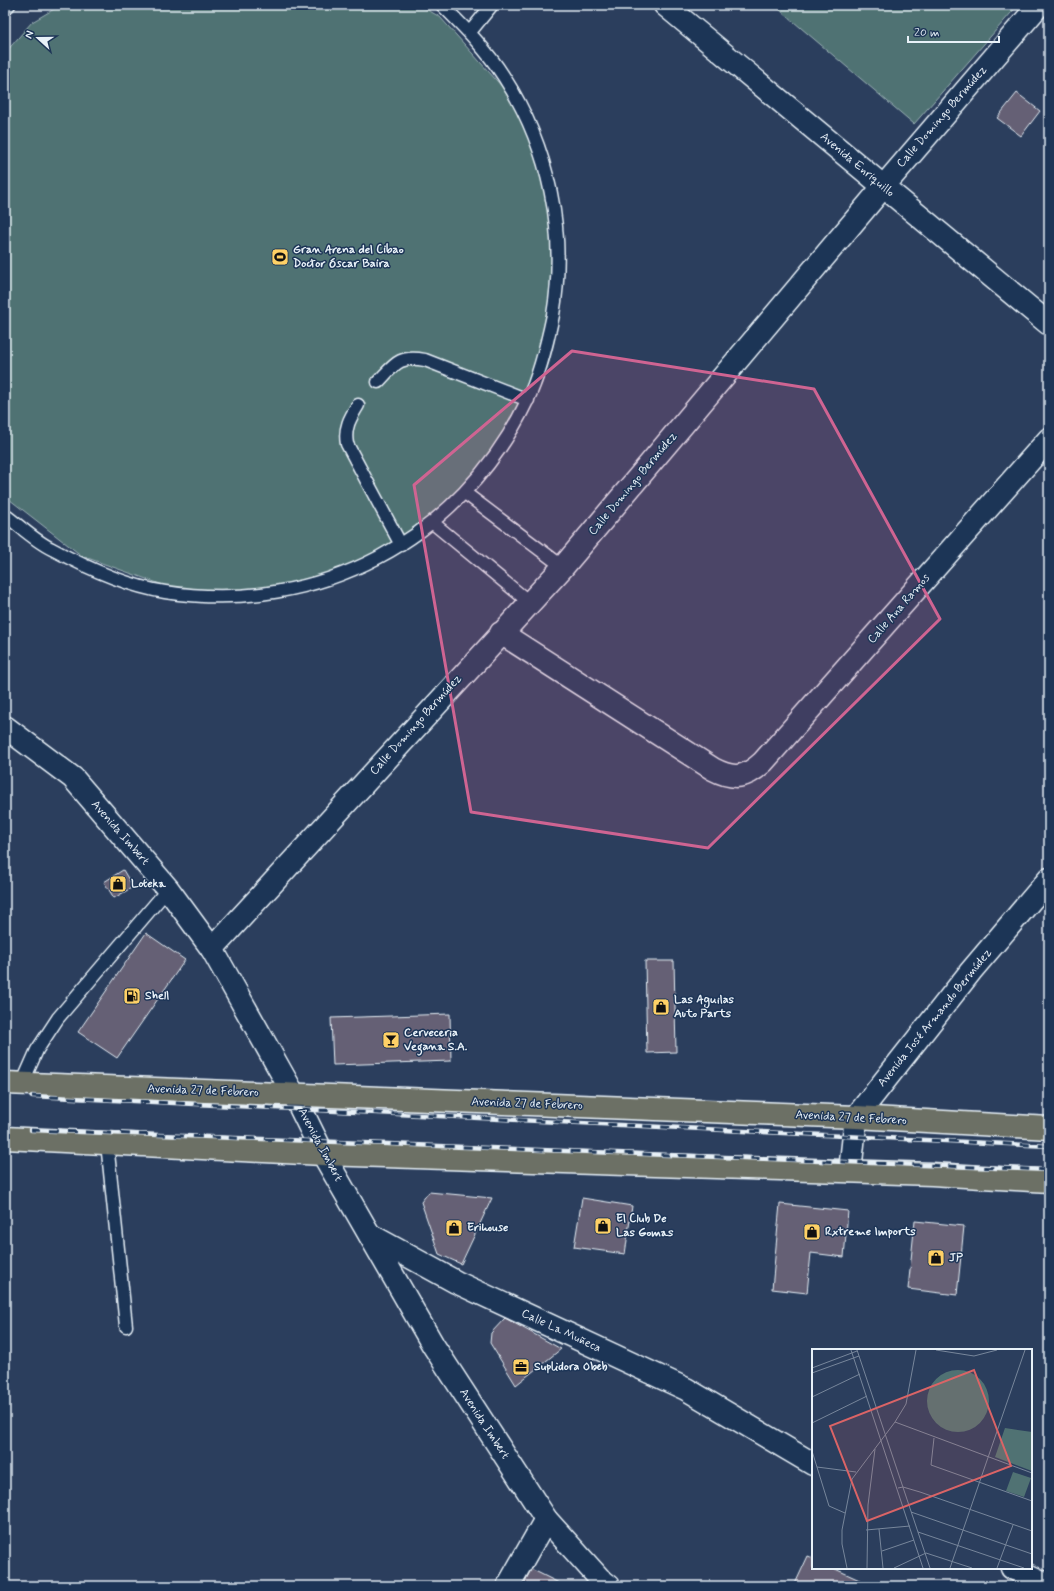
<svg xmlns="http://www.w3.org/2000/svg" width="1054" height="1591" viewBox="0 0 1054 1591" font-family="Mynerve,sans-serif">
  <rect width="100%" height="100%" fill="#2b3e5d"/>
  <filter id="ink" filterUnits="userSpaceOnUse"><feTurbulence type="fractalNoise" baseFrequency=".025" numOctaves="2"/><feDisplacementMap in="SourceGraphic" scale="8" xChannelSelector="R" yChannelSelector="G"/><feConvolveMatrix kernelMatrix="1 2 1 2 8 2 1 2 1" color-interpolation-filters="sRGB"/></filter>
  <g filter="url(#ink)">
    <path fill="#507273" stroke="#9cb2b6" d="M61,5H419L440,17L513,99L554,201L558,312L528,412L468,498L384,560L284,592L180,591L82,556L5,496V53L32,22Z
      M774,5H1018L914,124Z"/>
    <path fill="#656074" stroke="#e8f1f8" d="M1017,93L1040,111L1021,136L997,118Z
      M123,870L133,887L114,898L104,882Z
      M146,933L185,960L117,1058L78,1032Z
      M645,961H674L676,1052L647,1053Z
      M450,1014L451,1061L333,1065L331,1018Z
      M429,1192L492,1198L461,1264L439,1254L421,1202Z
      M582,1198L632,1206L625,1254L574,1247Z
      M780,1204L848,1211L844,1257L811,1253L807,1293L772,1289Z
      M915,1221L964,1226L957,1295L908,1289Z
      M505,1318L561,1349L516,1385L490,1343L491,1333Z
      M808,1556L813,1558V1568H833L864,1582L863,1586H794Z
      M531,1569L563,1585V1586H523Z"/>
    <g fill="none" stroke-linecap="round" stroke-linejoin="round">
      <g stroke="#e8f1f8" stroke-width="15">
        <path id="service" d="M5,9L9,5
          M470,32L492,5
          M378,382C395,364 399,355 425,360L528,400
          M358,405C350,418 344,428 347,444L401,545
          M465,493L563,567
          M5,515C20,526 35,541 52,549C87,568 126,586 165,592C318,616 461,539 527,401C540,374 547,344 553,315C567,233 549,147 504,77C487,50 464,27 442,5
          M433,523L529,602
          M22,1084L37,1050L58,1018L168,889
          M107,1143L126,1326"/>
      </g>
      <g stroke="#e8f1f8" stroke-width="25">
        <path id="minor" d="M501,633L713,769C734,780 746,778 763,762L1049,439
          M212,949L563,567L883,187L1039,5
          M370,1235L456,1282L686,1389L813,1464
          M1012,1568L1049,1585
          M508,1586L546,1519"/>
      </g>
      <g stroke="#e8f1f8" stroke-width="25">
        <path id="tertiary" d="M665,5L1049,324
          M850,1171L856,1117L971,971L1049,879"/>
      </g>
      <g stroke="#e8f1f8" stroke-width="25">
        <path id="secondary" d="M5,727L73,778L168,889L212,949L294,1095L323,1154L433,1345L546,1519L600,1579L609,1586"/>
      </g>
      <g stroke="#e8f1f8" stroke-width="25">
        <path id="primary" d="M5,1083L856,1117L1049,1128
          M5,1138L323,1154L932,1174L1049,1181"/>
      </g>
      <use href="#service" stroke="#1d3557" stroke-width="12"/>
      <use href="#minor" stroke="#1d3557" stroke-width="22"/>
      <use href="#tertiary" stroke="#1d3557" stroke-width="22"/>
      <use href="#secondary" stroke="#1d3557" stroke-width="22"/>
      <use href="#primary" stroke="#6c7065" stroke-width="22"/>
      <g stroke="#e8f1f8" stroke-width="4.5">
        <path id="rail" d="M32,1096L1049,1146
          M31,1130L1049,1170"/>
      </g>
      <use href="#rail" stroke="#1d3557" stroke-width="3" stroke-dasharray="9" stroke-linecap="butt"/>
    </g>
  </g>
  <path fill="#cf6492" fill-opacity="0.2" stroke="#cf6492" stroke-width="3" stroke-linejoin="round" d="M572,351L814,389L940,619L708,848L471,812L414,485Z"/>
  <defs>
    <g id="stadium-square" transform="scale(0.9)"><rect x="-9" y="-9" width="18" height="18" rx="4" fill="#ffd166" stroke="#1d3557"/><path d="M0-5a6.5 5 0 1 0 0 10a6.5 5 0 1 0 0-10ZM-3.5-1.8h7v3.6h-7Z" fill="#111"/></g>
    <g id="shop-square" transform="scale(0.9)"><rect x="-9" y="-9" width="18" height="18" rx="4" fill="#ffd166" stroke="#1d3557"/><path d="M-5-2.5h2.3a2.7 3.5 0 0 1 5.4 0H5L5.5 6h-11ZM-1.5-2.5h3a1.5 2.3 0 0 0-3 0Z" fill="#111"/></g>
    <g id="fuel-square" transform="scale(0.9)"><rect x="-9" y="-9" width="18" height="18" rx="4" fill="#ffd166" stroke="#1d3557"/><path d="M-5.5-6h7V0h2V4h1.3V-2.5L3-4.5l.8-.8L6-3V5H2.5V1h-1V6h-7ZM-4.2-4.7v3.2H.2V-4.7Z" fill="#111"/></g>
    <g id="bar-square" transform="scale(0.9)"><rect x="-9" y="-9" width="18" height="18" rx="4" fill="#ffd166" stroke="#1d3557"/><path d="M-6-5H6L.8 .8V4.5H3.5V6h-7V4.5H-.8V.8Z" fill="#111"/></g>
    <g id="office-square" transform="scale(0.9)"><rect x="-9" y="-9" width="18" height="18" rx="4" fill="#ffd166" stroke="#1d3557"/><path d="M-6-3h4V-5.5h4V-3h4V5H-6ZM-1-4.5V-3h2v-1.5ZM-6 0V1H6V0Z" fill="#111"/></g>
  </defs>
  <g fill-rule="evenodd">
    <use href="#stadium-square" x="280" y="257"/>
    <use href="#shop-square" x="118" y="884"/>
    <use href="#fuel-square" x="132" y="996"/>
    <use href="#shop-square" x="661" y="1007"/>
    <use href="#bar-square" x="391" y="1040"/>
    <use href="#shop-square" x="603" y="1226"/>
    <use href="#shop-square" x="454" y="1228"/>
    <use href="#shop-square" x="812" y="1232"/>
    <use href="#shop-square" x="936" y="1258"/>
    <use href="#office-square" x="521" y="1367"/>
  </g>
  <g text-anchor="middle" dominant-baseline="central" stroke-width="3" stroke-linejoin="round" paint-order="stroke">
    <g font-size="12" fill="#e8f1f8" stroke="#1d3557">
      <text transform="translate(942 117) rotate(-49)">Calle Domingo Bermúdez</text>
      <text transform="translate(857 165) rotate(40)">Avenida Enriquillo</text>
      <text transform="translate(633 484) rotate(-50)">Calle Domingo Bermúdez</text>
      <text transform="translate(899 609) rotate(-49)">Calle Ana Ramos</text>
      <text transform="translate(416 725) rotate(-48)">Calle Domingo Bermúdez</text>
      <text transform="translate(120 833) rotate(49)">Avenida Imbert</text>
      <text transform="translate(935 1018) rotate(-51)">Avenida José Armando Bermúdez</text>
      <text transform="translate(203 1091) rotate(2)">Avenida 27 de Febrero</text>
      <text transform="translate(527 1104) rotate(2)">Avenida 27 de Febrero</text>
      <text transform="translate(851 1118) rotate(3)">Avenida 27 de Febrero</text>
      <text transform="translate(320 1145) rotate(62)">Avenida Imbert</text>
      <text transform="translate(561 1331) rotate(25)">Calle La Muñeca</text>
      <text transform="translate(484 1424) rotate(57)">Avenida Imbert</text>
    </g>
    <g font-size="12" font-weight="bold" fill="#e8f1f8" stroke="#1d3557" text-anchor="start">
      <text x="293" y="250">Gran Arena del Cibao<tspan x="293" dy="14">Doctor Óscar Baira</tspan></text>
      <text x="131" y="884">Loteka</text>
      <text x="145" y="996">Shell</text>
      <text x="674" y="1000">Las Aguilas<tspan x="674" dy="14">Auto Parts</tspan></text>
      <text x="404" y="1033">Cerveceria<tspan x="404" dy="14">Vegana S.A.</tspan></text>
      <text x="616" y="1219">El Club De<tspan x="616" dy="14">Las Gomas</tspan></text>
      <text x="467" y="1228">Erihouse</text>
      <text x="825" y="1232">Rxtreme Imports</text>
      <text x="949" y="1258">JP</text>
      <text x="534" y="1367">Suplidora Obeb</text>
    </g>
  </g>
  <g transform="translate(812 1349)">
    <rect width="220" height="220" fill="#2b3e5d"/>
    <path d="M115 52a31 31 0 1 1 62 0a31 31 0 1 1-62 0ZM193,79L220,83V122L183,108ZM201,123L219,129L212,148L194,142Z" fill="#507273"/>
    <path fill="none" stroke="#77869b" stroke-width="1" d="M39,1L111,219M45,1L118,219M124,1L162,7L185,1M0,19L45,2M0,24L47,7M0,48L48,25M83,73L220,124M0,74L55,47M122,89L119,116L220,152M0,102L17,157L33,164M5,118L44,123M86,139L91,138L108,143L220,182M99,163L220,205M67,180L71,219M54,181L98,177M106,183L212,219M70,202L102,191M35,219L30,195V181L40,130L83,73L94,55L104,1M55,219L56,156L63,100M82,219L114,204L160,219M138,219L213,1M185,219L201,176"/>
    <path fill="#db6466" fill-opacity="0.15" stroke="#db6466" stroke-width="2" d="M162,21L199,117L55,172L18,77Z"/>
    <rect width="220" height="220" fill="none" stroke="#e8f1f8" stroke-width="2"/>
  </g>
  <rect width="1054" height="1591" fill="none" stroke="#1d3557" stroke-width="20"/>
  <rect x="10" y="10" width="1034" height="1571" fill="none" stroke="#e8f1f8" stroke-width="1.5" filter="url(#ink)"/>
  <g transform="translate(38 38) rotate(291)" stroke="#1d3557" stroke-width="3" paint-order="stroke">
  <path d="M0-3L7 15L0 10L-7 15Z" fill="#e8f1f8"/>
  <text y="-6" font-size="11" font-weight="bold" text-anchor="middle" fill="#e8f1f8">N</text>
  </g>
  <path d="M908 36v6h91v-6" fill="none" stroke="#e8f1f8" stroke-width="2"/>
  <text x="914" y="36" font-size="12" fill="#e8f1f8" stroke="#1d3557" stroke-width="3" paint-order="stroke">20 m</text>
</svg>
